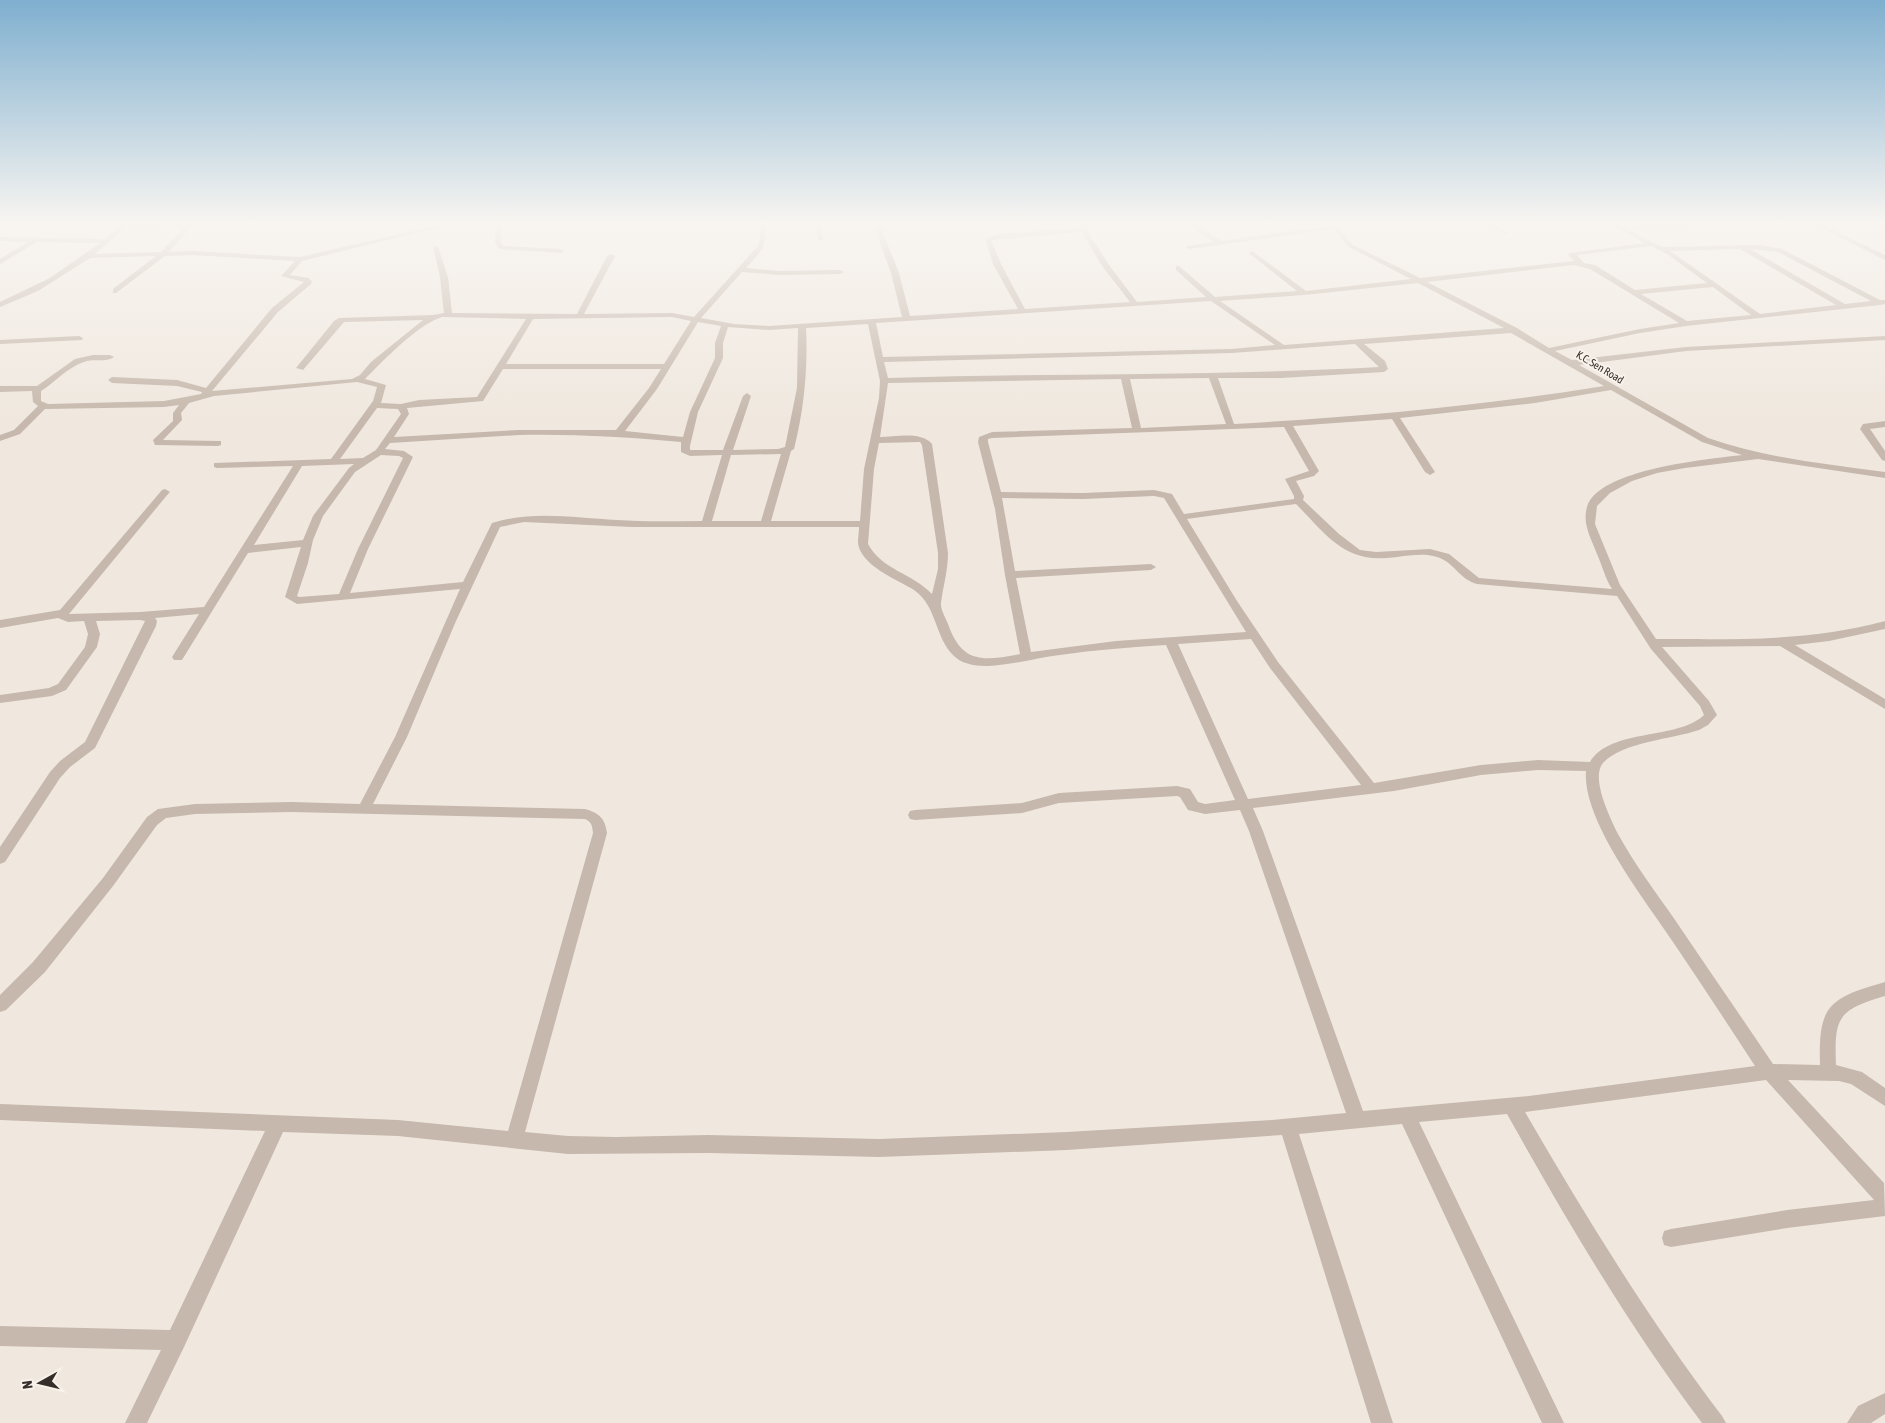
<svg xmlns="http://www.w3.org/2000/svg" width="1885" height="1423" viewBox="0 0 1885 1423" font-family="'Asap Condensed',sans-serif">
  <rect width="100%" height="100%" fill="#f0e8df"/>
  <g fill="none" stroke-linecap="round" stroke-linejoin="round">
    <path fill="#c6b8ac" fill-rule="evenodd" d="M126,221H132L130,224L183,222L192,224V226L169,252L192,251L300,257L456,221H466L302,261L290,275L309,278L312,282L311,284L278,312L212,391L352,379L360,375L371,362L423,320L344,322L303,370L296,368L334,321L339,318L433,315L444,313L440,277L433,246L438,247L448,277L452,313L577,314L607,256L611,254L615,256L584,314L672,313L694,317L758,246L760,239L759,221H765C767,248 763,249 746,268L779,271L840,270L844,272L840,274L779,275L742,272L701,318L734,324L769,326L902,317L891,273L874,226L870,221H876L880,225L899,273L910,316L1018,309L993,264L985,238L999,234L1083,228L1085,221H1091L1088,232L1109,265L1137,302L1206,297L1176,270V266H1179L1215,297L1297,291L1250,254L1249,253L1252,251L1306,291L1411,279L1349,247L1333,229L1189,249L1186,247L1187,246L1213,242L1186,223L1162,227L1159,225L1177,221H1191L1221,241L1330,226L1326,221H1332L1353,245L1420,278L1574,261L1568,254L1570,253L1645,243L1604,221H1611L1621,226L1727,221L1718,226L1627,229L1662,247L1760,245L1782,249L1880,300H1885V304L1880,305L1686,326L1640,333L1555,351L1572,360L1686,347L1885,336V340L1686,351L1579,365L1708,438C1766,458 1825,464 1885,472V478L1758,459L1685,468L1657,473L1632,481L1610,493L1597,506L1595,524L1620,585L1656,639C1737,639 1806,642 1885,621V629L1829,641L1795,645L1885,699V709L1780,646L1662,647L1709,701L1717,715L1708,725L1699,730C1673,739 1622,742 1603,763C1590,778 1611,820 1618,834C1634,863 1654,890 1673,917C1706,966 1740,1015 1773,1064L1820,1065C1818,1005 1829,998 1885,982V996C1838,1010 1834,1017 1836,1065L1862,1072L1885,1088V1106L1851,1084L1839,1081L1788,1080L1884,1183L1885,1216L1787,1228L1671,1247L1664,1245L1662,1238L1664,1231L1671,1229L1787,1210L1874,1200L1766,1080L1525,1112C1586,1217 1649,1320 1722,1416L1726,1423H1702C1628,1325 1567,1221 1507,1114L1419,1122L1564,1423H1542L1402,1124L1299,1134L1393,1423H1371L1282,1135L1067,1150L879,1157L708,1153L568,1154L398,1136L283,1132L184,1347L147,1423H125L161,1350L0,1346V1326L170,1330L265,1131L0,1120V1104L398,1120L508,1131L593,833C592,826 592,822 585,819L292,812L195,814L166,818L157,825L113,886L45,972L6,1010L0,1012V995L33,962L103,878L147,817L158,809L195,804L292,802L360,804L395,737L460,589L297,604L285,597L301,547L248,553L182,660H174L172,657L199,614L155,618L157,621L156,626L95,748L70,767L60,778L5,862L0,864V847L50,772L60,761L85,742L145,621L140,620L96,621L100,634L97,647L66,690L52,696L0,703V695L49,688L58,684L85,647L88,634L84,621L68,622L58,618L0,628V620L60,610L162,490L165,489L170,492L168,494L69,614L140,612L204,607L293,466L217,468L214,467V463L331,459L373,401L377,387L357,382L214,396L189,403L181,413L182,420L163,440L221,441V445L218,446L155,445L153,440L173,421V413L179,405L164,407L45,409L20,434L0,441V435L14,430L38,406L33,402L32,391L0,392V386H37L75,359L93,355H110L114,357C106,363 93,358 84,362C68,367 55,382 41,391V401L48,404L164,401L201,394L202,392L177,386L112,383L108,380L112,377L177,380L206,388L272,308L304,282L281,276L295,261L192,255L165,256L116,293H113V289L156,256L90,258L38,291L0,307V302L50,278L100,243L37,242L0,264V259L28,242L0,241V237L105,239ZM183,226H185L161,252L95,254L125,228ZM1082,232L1102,266L1130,302L1025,309L1001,264L991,240ZM1651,246L1667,254L1707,283L1635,290L1595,265L1584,263L1577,255ZM1740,249L1836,305L1760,314L1670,251ZM1750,249L1778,252L1871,301L1845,304ZM1574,265L1590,269L1679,323L1640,329L1549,348L1517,328L1427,282ZM1418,283L1504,328L1284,345L1220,301L1304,295ZM1713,287L1751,315L1687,321L1641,294ZM1211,301L1275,345L1232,349L883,357L876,323ZM442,317L526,319L477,397L419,400L401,404L381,403L386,385L365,379C384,360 418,324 442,317ZM672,317L691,321L664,364H506L533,319ZM698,322L721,326L715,343V358L690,412L683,437L625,431L657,389ZM868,324L880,381L879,398L864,469L860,521H771L791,451L794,449C804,409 808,369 806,328ZM728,327L769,330L798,328L797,388L785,447L778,449L733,450L751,396L747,393L743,396L723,450H690V446L698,412L723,358V343ZM1511,333L1604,386C1481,406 1358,417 1234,424L1218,378H1281L1384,372L1388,369L1385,361L1364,344ZM1355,344L1379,367C1215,376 1051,373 888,378L884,362L1232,353ZM503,369H661L649,388L616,430H519L394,437L409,414L407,408L483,401ZM1209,378L1226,424L1141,428L1130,379ZM1121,379L1132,428L992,432L979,437L978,442L995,509L1005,575L1020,654C983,661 962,664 948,624C946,618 940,609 941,603C943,586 948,571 948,553L932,444C921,431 895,437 880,437L888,383ZM1611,390L1702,442L1742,455C1709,459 1598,469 1587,507C1582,524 1591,538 1597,554C1602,565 1605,578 1612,589L1479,578L1449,554L1430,549L1376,552L1360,550L1339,534L1303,500L1304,496L1296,481L1314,476L1319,471L1293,426L1392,419L1425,472L1430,475L1435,472L1400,418L1535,403ZM377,408L398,409L401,414L376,450L363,458L340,459ZM1284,427L1309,471L1285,479L1294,496V499L1184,514L1172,494L1154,490L1083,493L1001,492L988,442V439L992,438ZM519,435C574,434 627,437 681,442V452L690,456L722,455L702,521C674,521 645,522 617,520C576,518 533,510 492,523L463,582L350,593L368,549L413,457L404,451L385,449L390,443ZM920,442L922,445L938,553V569L932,594C912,573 882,570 868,544L874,469L879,443ZM781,454L761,521H712L731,455ZM381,455L399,456L403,458L358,549L339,594L299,597L297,596L308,563L313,540L323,516L355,472ZM354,464L349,468L313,516L303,540L254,545L302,466ZM1154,496L1164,498L1246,632L1116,641L1031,652L1016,578L1151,570L1156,567L1151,564L1015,571L1002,498L1083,499ZM1296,504C1324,532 1343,562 1387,558C1403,557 1421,552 1437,557C1453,561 1460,580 1477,584L1617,596L1651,649L1700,706L1704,715C1679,740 1610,728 1590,762L1538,760L1481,765L1374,783L1278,662L1237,601L1187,519ZM524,522L632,527H859C859,532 858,537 858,542C859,565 898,580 914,590C939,607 934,643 959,660C967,665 979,666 988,666C1012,665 1036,658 1060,655C1095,650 1131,647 1166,645L1235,800L1205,804L1198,802L1190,789L1177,786L1059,793L1022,803L915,810L910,811L908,815L910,819L915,820L1022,813L1059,803L1177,796L1180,797L1188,810L1205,814L1240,810L1249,831L1346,1113L1272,1120L1067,1132L879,1139L708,1135L616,1137L568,1136L525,1132L607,833C605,818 599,813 585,809L373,804L407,737L456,621L500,527ZM1251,639L1270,668L1361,785L1248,799L1178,644ZM1538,770L1586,771C1582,821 1646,901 1673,942C1701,983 1728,1025 1755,1066L1529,1096L1363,1111L1263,831L1253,808L1394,791L1481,775Z
      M496,221H502L501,242L503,246L561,249L564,251L561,253L499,249L495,242Z
      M814,221H820L823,241L818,240Z
      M1480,221H1487L1510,233L1505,234Z
      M1808,221H1815L1885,255V260Z
      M79,336L83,338L82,340L0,344V340Z
      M1885,421V427L1870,429L1885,451V461L1882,460L1860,429L1863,424Z
      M1885,1393V1414L1871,1423H1847L1858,1406Z"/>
  </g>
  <linearGradient id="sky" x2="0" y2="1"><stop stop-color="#7fafcf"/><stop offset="0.53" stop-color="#f8f5f1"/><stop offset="1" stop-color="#f8f5f1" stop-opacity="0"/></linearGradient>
  <rect width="1885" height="420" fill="url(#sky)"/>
  <g text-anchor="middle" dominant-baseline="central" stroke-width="4" stroke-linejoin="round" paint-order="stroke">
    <g font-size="11" fill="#352e2a" stroke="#f8f2eb">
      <text transform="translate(1600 367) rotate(31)">K.C. Sen Road</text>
    </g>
  </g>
  <g transform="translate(40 1383) rotate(262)" stroke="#f8f2eb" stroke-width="4" paint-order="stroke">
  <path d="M0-4L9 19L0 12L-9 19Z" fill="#352e2a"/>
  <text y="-8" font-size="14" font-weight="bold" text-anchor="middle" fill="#352e2a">N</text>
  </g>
</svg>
